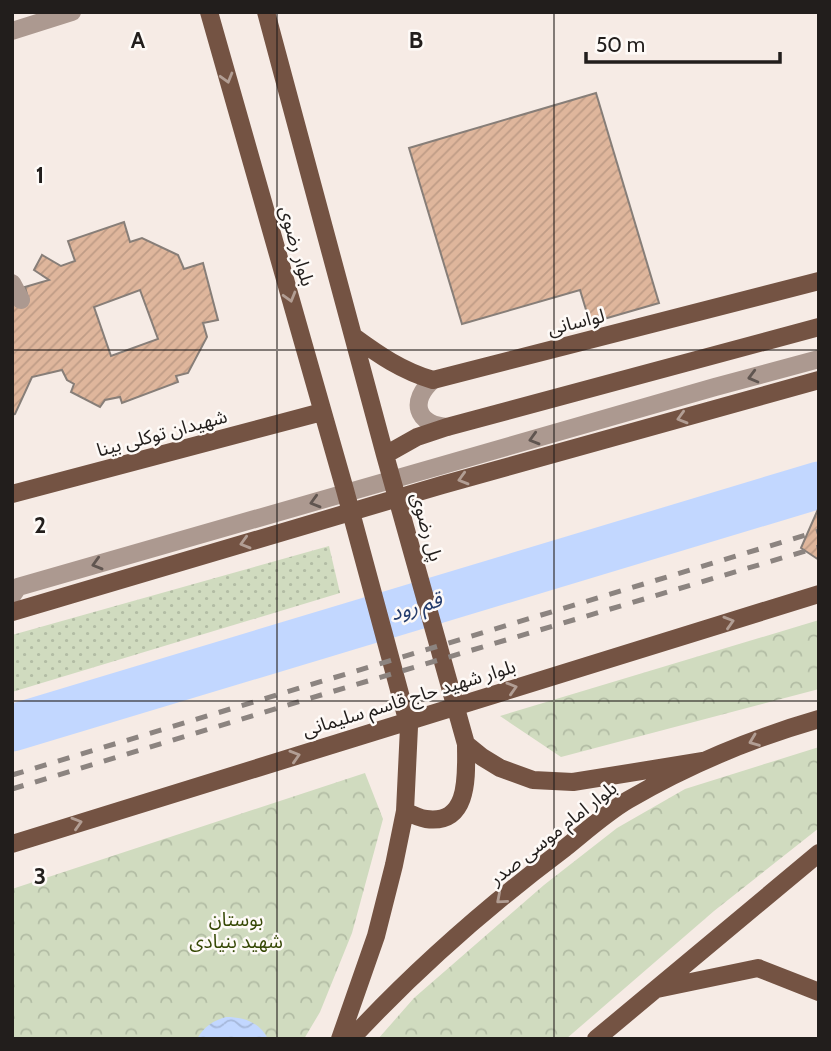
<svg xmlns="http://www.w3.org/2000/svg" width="831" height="1051" viewBox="0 0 831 1051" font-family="Cabin,'Noto Sans Arabic',sans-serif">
  <defs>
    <pattern id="grass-dots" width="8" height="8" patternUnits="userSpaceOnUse" patternTransform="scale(1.75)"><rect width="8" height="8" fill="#d0dbbf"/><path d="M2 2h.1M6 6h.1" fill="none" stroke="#b2bca4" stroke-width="1.8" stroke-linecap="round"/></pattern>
    <pattern id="forest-crowns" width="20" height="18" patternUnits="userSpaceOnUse" patternTransform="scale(1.75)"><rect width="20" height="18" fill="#d0dbbf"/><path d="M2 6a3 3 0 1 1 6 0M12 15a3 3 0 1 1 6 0" fill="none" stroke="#b2bca4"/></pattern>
    <pattern id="water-waves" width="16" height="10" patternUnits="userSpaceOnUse" patternTransform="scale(1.75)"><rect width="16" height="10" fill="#c2d7ff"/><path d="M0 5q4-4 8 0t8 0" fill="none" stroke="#a6b8da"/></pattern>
    <pattern id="building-hatch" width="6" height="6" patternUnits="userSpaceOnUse" patternTransform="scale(1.75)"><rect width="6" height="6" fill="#dfb69c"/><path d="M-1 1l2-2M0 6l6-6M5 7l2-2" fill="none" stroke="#bf9c86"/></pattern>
  </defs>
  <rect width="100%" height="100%" fill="#f6ebe5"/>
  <path fill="url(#grass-dots)" d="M329,546L340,593L12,692V635Z"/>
  <path fill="url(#forest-crowns)" d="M819,620V689L561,757L500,716Z
    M819,747V828L714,911L566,1039H378L414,998L544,885L617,828L685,789Z
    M365,773L383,819L352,933L320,1012L304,1039H12V889Z"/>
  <path fill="url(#water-waves)" d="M226,1017C244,1017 259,1022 268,1039H197C204,1026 213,1021 226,1017Z"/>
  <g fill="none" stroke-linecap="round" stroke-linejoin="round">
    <path stroke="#c2d7ff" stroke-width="47" d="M12,728L819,485"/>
  </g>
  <path fill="url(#building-hatch)" stroke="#877e78" stroke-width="2" fill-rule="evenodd" d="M596,93L659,303L590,323L580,290L462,324L409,148Z
    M124,222L130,242L142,238L178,255L184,269L203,263L218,320L203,323L207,337L188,373L176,376L178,382L122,403L120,397L105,400L100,407L71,392L74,384L67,380L62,370L32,377L15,414L12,415V299L28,298L25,287L49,280L34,270L42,255L61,266L75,261L68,241ZM140,290L158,339L111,356L94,307Z
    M819,507V560L801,548Z"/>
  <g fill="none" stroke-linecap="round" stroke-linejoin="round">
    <path stroke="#ac9990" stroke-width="18" d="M12,31L72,12
      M12,283L21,300
      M433,380C409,401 416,424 447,427
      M12,596L18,587L715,387L819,359"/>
    <path stroke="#745343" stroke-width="18" d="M209,12L345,490L409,727L405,811L394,865L376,936L340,1039
      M266,12L385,455L466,744L482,757L500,768L533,780L573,782L703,761
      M353,336C379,355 402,371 433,380L819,281
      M385,455L417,437L447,427L819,327
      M12,494L322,412
      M12,612L442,485L819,380
      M405,811C411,814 419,818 426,819C471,825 466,773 466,744
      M12,844L819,594
      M657,989L758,968L819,992
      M351,1039C416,969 489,905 565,848C585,832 606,813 628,800C688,765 753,738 819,719
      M596,1039L819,853"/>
    <path stroke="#8c8480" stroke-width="5" stroke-dasharray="12 12" stroke-linecap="butt" d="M12,775L819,531
      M12,789L331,692L819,547"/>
  </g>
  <defs><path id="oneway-chevron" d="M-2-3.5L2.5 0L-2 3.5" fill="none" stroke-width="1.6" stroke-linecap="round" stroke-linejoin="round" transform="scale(1.75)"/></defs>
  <g stroke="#b29e94">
    <use href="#oneway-chevron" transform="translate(227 78) rotate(74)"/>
    <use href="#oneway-chevron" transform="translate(290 297) rotate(74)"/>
    <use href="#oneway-chevron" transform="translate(682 418) rotate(164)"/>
    <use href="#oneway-chevron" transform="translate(463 479) rotate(164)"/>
    <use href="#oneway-chevron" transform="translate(245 543) rotate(164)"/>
    <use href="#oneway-chevron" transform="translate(729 622) rotate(-17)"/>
    <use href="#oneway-chevron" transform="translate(512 688) rotate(-17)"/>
    <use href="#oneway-chevron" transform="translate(754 741) rotate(159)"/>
    <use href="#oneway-chevron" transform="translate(295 756) rotate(-17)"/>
    <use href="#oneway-chevron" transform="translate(77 823) rotate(-17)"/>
    <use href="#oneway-chevron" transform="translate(501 899) rotate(139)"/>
  </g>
  <g stroke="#605550">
    <use href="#oneway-chevron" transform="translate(753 377) rotate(165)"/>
    <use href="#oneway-chevron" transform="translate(534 439) rotate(164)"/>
    <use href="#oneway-chevron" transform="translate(315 502) rotate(164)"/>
    <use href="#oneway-chevron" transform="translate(97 564) rotate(164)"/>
  </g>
  <path fill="none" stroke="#221e1c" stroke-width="2" stroke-opacity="0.55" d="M277,12V1039M554,12V1039M12,350H819M12,701H819"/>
  <g text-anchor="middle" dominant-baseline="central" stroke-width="5" stroke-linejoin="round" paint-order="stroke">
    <g font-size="19" fill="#221e1c" stroke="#fefaf7">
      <text transform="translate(297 246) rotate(74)">بلوار رضوی</text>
      <text transform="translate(576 322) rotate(-14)">لواسانی</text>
      <text transform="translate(162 433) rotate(-15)">شهیدان توکلی بینا</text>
      <text transform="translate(427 527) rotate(74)">پل رضوی</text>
      <text transform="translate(409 698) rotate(-17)">بلوار شهید حاج قاسم سلیمانی</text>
      <text transform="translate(553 833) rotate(-38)">بلوار امام موسی صدر</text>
    </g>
    <g font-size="19" fill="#364805" stroke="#fefaf7">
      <text x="236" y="919">بوستان<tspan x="236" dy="22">شهید بنیادی</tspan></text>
    </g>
    <g font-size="21" font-style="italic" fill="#253d6d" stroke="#fefaf7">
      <text transform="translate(416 606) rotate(-17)">قم رود</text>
    </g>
  </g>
  <g font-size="23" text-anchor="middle" font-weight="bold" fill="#221e1c" stroke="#fefaf7" stroke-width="5" stroke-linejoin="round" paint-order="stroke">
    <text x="138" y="48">A</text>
    <text x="416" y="48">B</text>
    <text x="40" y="183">1</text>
    <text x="40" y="533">2</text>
    <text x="40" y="884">3</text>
  </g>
  <rect width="831" height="1051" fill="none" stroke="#221e1c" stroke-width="28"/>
  <path d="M586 52v10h194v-10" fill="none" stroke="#221e1c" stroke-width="3.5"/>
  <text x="596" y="52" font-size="21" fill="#221e1c" stroke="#fefaf7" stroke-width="5" paint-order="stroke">50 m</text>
</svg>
